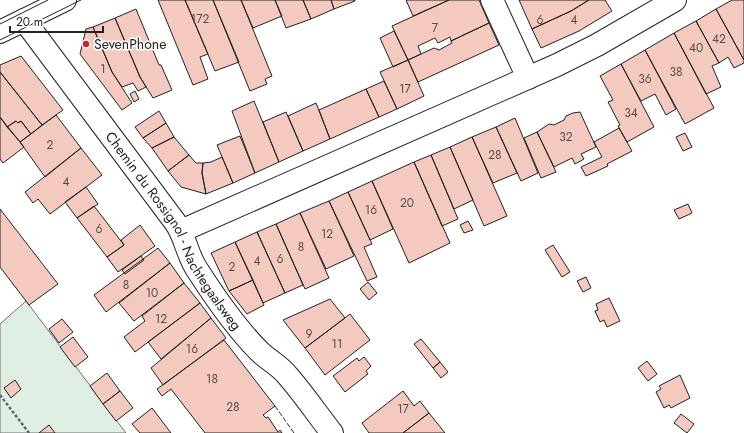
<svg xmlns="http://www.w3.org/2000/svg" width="744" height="433" viewBox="0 0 744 433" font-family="Jost,sans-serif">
  <rect width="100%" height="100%" fill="#fff"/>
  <path fill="#e0efe3" stroke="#6f6f6f" d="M26,301L126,433H0V324Z"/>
  <path fill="#f3c9c0" stroke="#222" d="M158,0H185L208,54L200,57L208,79L193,85Z
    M185,0H213L239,62L215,71Z
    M213,0H241L272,76L265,79L267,84L250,91Z
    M241,0H275L282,16L253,28Z
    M275,0H303L311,19L286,28Z
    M303,0H331L334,9L311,19Z
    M331,0H355V1L334,9Z
    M406,0H449L413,16Z
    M449,0H479L489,23L451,41L450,37L438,43L435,38L418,46L421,54L408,60L392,26Z
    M519,0H589L571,11L532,29Z
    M589,0H605L612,11L579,31L541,48L532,29L571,11Z
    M732,0H744V60L716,9Z
    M136,9L159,65H161L172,90L153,98L140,77L115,18Z
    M716,9L744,60V63L734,68L728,57L719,63L696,21Z
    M115,18L140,77L146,87L138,91L133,83L122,87L112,72L93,27Z
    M696,21L719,63L712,66L721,87L706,94L674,33Z
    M489,23L499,45L418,82L408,60L434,48L439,50L452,43L451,41Z
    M93,27L112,72L132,103L122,110L80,54L86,29Z
    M394,31L408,60L393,67L380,38Z
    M674,33L714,108L685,124L645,50Z
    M645,50L676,109L666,115L655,94L641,101L621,64Z
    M21,56L63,110L42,125L0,72V65Z
    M408,60L424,96L397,109L380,72Z
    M621,64L654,127L627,142L618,126L620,125L608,102L613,100L600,76Z
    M0,72L42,125L31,134L21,121L18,123L16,121L7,127L0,117Z
    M384,81L397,109L379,117L366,89Z
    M366,89L379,117L330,139L319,110Z
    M135,91L139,99L134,102L130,94Z
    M254,101L279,162L255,173L232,111Z
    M316,103L330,139L303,151L288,116Z
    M159,111L166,123L143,138L135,127Z
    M286,112L303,151L279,162L263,122Z
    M580,112L596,147L581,154L584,159L575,164L572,158L554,167L537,132L549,124L554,125L564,120L566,116L573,113Z
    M56,115L81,148L45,177L20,142Z
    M0,117L24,147L3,163L0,159Z
    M515,118L538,173L521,181L496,127Z
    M16,121L18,123L21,121L31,134L20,142L7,127Z
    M166,123L174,137L152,148L143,138Z
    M496,127L517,173L493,183L472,137Z
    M619,128L632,151L607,164L608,166L586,176L581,167L602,157L594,142Z
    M537,132L556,172L541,178L524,138Z
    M685,133L692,147L683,151L676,137Z
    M240,136L255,173L233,183L217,145Z
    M174,137L189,155L168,171L152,148Z
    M472,137L507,216L484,226L450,147Z
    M450,147L473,200L454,209L431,155Z
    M81,148L102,175L50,214L38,199L33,203L25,192Z
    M189,155L196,163H203L202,173L206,194L181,187L168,171Z
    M431,155L458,219L442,226L414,162Z
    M222,157L233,183L206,194L202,173L203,163L211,162Z
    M414,162L450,243L409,263L372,181Z
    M372,181L393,229L370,240L348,192Z
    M86,187L98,204L77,218L65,202Z
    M348,192L372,244L364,247L377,277L367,281L329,201Z
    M329,201L354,256L326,269L300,213Z
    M688,204L692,213L679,219L674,210Z
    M94,206L124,245L107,257L77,218Z
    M0,209L58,284L29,305L0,267Z
    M300,213L329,278L305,289L276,224Z
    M468,221L473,230L464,233L460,225Z
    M276,224L303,285L285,293L257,232Z
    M140,225L155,246L118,272L107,257L124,245L121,240Z
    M257,232L285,293L263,303L235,242Z
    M235,242L253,280L229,291L211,253Z
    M553,245L570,272L562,277L545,250Z
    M158,248L170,263L106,312L94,295Z
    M141,256L144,260L125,274L122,270Z
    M170,263L184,283L134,321L119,303Z
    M586,277L591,288L583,292L577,281Z
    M253,280L264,305L247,314L229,291Z
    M368,282L377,293L369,300L360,289Z
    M184,283L200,303L135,352L124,337L145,321L142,316Z
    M609,298L620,321L607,327L604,320L600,322L595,311L598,310L596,304Z
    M330,299L345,318L305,348L283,320Z
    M200,303L211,318L161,359L148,342Z
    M350,314L370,340L325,375L305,348Z
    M211,318L226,338L163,385L151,368Z
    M62,319L73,332L59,343L49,329Z
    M73,337L88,357L75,367L60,347Z
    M421,339L440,362L433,368L414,344Z
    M224,340L275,406L263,415L266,418L268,417L278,432L280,430L282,433H205L171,389L162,396L157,389Z
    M364,357L371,366L366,371L368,374L345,392L333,376L357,358L359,361Z
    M647,361L657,374L648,381L638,368Z
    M440,362L448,372L441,378L433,368Z
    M107,373L120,391L103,404L90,386Z
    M680,375L690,398L671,408L669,405L664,408L656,392L661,389L659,386Z
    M15,380L21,389L11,398L4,388Z
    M120,391L133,408L116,421L103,404Z
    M403,391L414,406L420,401L429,413L403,433H369L362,423Z
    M152,408L171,433H140L132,424Z
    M429,413L445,433H403Z
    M681,414L694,424L687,433L674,423Z
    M49,425L55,433H39Z"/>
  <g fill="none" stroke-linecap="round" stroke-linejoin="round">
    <g stroke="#222" stroke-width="24">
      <g id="minor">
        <path d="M492,0L528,78"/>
        <path id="s1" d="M24,20L175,222C186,237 187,256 198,271C216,299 236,328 259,351C268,360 279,365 287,375C303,393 317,414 332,433"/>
        <path d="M0,32L65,0"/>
        <path d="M181,231L557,65L597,45L675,0"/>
      </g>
    </g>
    <path stroke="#646464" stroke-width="2.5" stroke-dasharray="3 2" stroke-linecap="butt" d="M0,395L29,433"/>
    <use href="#minor" stroke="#fff" stroke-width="22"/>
    <path stroke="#222" stroke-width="1" d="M0,24L48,0
      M0,40L81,0"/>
    <path stroke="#222" stroke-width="1" stroke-dasharray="5 2" stroke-linecap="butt" d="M275,406L294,433"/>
  </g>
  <circle fill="#c62828" stroke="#fff" stroke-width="1.5" cx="86" cy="44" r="4"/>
  <g text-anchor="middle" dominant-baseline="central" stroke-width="3" stroke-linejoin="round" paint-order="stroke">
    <g font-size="12" fill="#564c4a">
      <text x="200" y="19">172</text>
      <text x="540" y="20">6</text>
      <text x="574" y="20">4</text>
      <text x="435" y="28">7</text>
      <text x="719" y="39">42</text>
      <text x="696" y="48">40</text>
      <text x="103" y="69">1</text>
      <text x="676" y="72">38</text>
      <text x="645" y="79">36</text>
      <text x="405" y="89">17</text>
      <text x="631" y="113">34</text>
      <text x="566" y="137">32</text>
      <text x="50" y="145">2</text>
      <text x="495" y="155">28</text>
      <text x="66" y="182">4</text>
      <text x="407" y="203">20</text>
      <text x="371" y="210">16</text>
      <text x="99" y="229">6</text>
      <text x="327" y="234">12</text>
      <text x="301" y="247">8</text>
      <text x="280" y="259">6</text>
      <text x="257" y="261">4</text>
      <text x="232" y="267">2</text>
      <text x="126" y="285">8</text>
      <text x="152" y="293">10</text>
      <text x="161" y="319">12</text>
      <text x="309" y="334">9</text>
      <text x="337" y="344">11</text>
      <text x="192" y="349">16</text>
      <text x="212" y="379">18</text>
      <text x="233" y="407">28</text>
      <text x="403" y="409">17</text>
    </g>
    <g font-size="14" fill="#222" stroke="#fff" text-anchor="start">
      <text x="94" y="44">SevenPhone</text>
    </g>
    <g font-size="14" fill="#222" stroke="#fff">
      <text stroke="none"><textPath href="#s1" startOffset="259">Chemin du Rossignol - Nachtegaalsweg</textPath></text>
    </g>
  </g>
  <path d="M10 26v6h93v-6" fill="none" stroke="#222222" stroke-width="2"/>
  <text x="16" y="26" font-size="12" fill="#222222" stroke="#ffffff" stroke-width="3" paint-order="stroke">20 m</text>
</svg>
